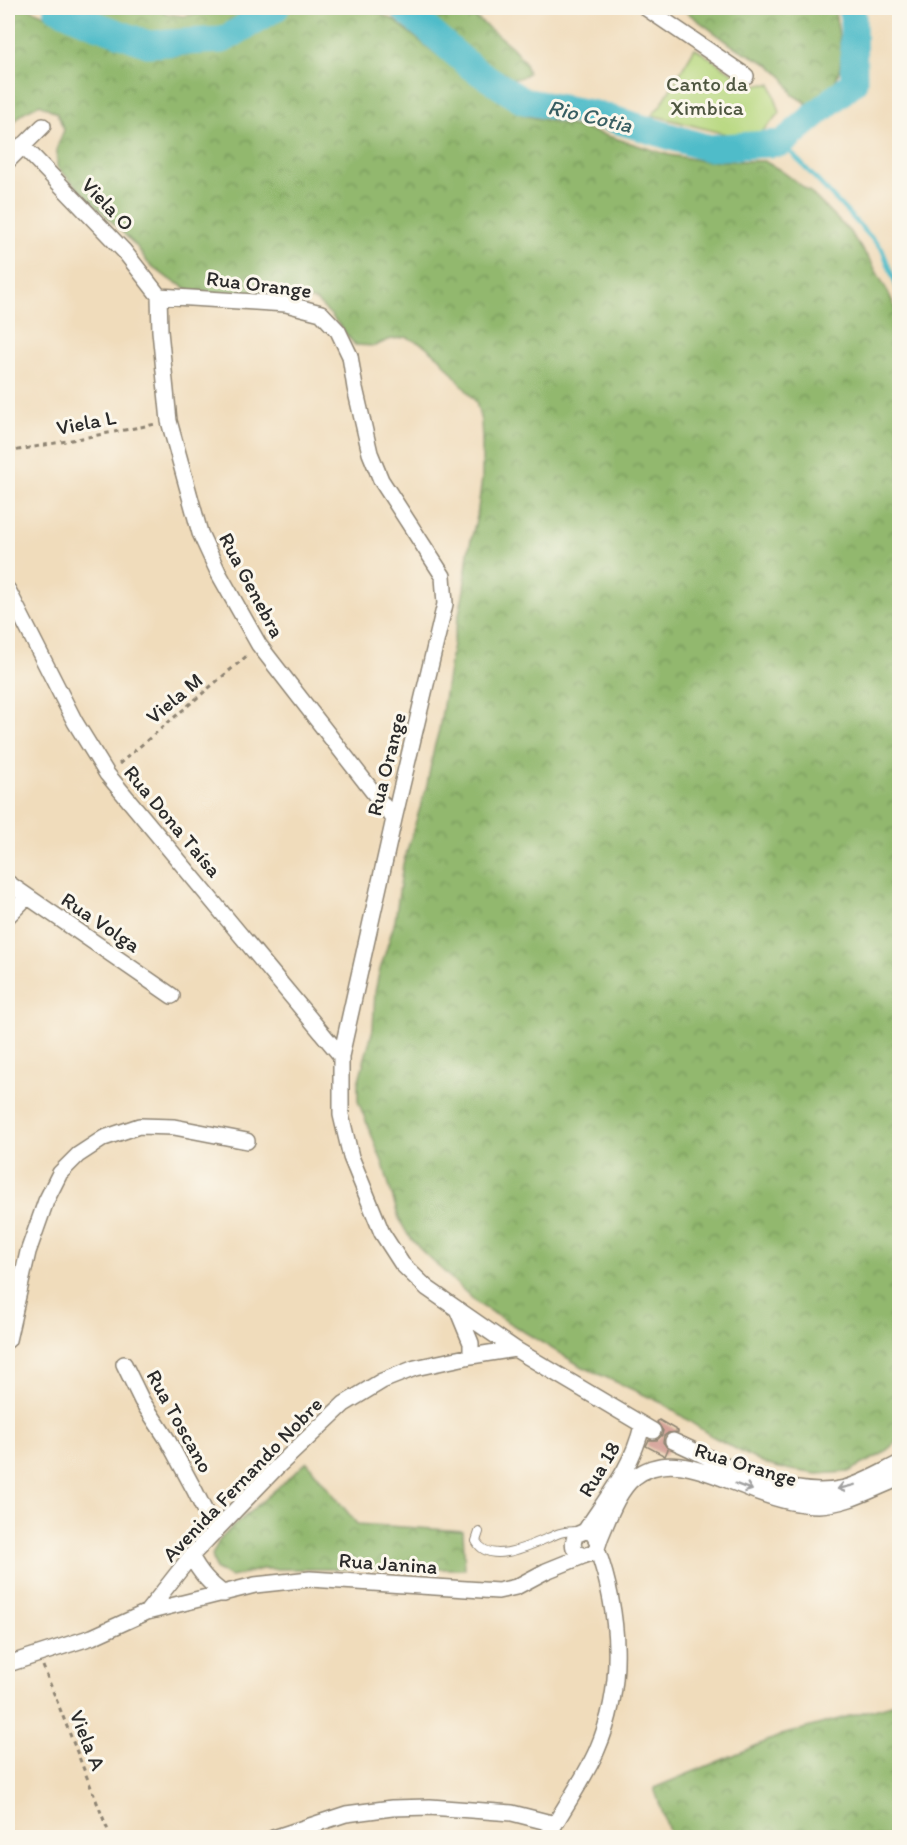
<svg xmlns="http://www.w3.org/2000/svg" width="907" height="1845" viewBox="0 0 907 1845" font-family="Itim,sans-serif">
  <defs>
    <pattern id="forest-crowns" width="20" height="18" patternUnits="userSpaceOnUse" patternTransform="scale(1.5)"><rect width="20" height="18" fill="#92b86e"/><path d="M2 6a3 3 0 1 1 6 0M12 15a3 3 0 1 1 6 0" fill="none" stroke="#77965b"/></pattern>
  </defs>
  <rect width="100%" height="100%" fill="#fbf7ec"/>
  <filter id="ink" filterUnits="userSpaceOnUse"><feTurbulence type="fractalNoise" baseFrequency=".0167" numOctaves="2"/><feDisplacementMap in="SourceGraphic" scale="12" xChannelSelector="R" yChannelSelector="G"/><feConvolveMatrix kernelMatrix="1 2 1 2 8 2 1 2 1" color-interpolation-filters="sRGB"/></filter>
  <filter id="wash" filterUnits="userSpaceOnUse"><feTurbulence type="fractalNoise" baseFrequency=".008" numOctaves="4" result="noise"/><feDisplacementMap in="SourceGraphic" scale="24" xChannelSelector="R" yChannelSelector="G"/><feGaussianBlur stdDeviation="1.35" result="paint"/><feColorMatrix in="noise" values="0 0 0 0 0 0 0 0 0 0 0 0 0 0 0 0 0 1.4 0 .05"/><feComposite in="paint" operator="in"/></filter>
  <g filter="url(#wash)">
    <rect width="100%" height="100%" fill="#f0dcbb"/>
    <path fill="#b8d880" stroke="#728256" stroke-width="1.5" d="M695,48L750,85L771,84L780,113L753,141L652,115L661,105Z"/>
    <path fill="url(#forest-crowns)" stroke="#5e724c" stroke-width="1.5" d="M8,8H28L117,45L173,56L209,53L228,46L245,39L290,8H369L394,20L436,54L483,85L512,107L527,116L582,128L669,155L705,161H764L780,170L810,192L849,231L871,262L889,294L900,319V1439L882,1454L848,1472L817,1474L779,1468L762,1463L710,1435L662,1403L579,1365L478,1304L420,1249L408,1235L399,1219L383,1164L358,1101V1083L373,1029L375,992L379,973L395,921L403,864L427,785L434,748L439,730L454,638L464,590L468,552L477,516L482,479V439L481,421L476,402L440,358L424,345L406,337L388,340L375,346L355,345L331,315L316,301L297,297L204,294L186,288L169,279L148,263L137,247L57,167V148L64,130L57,113L40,104L24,112L8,128Z
      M73,8H161L165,13L183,16L202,13L213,8H260C195,55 141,40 73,8Z
      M419,8H464L512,47L524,61L528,73C497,99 437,30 419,8Z
      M681,8H834C839,36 850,72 825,95C821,99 814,102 809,105L793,95L784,78L770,65L733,46Z
      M307,1462L357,1524L463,1531L465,1569H262L231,1577L216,1570L212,1555L219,1541L229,1530Z
      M899,1702V1837H671L654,1788L782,1735Z"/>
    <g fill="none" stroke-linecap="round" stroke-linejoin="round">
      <path stroke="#4fbcc9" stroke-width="4.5" d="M782,143L882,249L900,295"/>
      <path stroke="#4fbcc9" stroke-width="27" d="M57,8L83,20L148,44L223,40L276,8
        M403,8L471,67L523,101L596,114L708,148L782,143L854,82L853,15L850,8"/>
    </g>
    <g id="blocks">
      <path fill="#d39d94" d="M659,1420L678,1431V1432L668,1433L664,1436L663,1442L668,1449L665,1456L646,1446L649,1440H657L662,1435L663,1431L657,1422Z"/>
    </g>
  </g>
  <g filter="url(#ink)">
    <use href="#blocks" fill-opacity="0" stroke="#8e8473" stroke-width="1.5"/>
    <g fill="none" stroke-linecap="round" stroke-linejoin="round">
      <g stroke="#8e8473" stroke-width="10">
        <path id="service" d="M479,1532L476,1541C491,1569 540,1540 560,1533C567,1531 573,1531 580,1531"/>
      </g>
      <g stroke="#8e8473" stroke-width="18">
        <path id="minor" d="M646,8L746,76
          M22,145L124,251L159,296
          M8,161L43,126
          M159,296L286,304L321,313L338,331L350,356L355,388L370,453L381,480L443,576L445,604L394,819L341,1056V1115L351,1157L382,1233L402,1264L427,1288L515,1349
          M159,296L160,331L169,421L200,533L219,574L259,645L394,819
          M8,590L75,722L107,774L341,1056
          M8,883L172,996
          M8,916L27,897
          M457,1309L471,1343V1356
          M8,1340L28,1252L46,1201L60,1173L78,1155L104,1138L139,1126L174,1127L247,1141
          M124,1364L142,1401L167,1439L195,1491L215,1532
          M673,1441C723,1463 788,1502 845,1488C864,1483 882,1472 900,1463
          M585,1531C607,1497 633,1466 642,1426
          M598,1543L593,1533L585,1531L576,1535C571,1544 573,1552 583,1556L595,1552C598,1547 599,1541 601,1536C609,1517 619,1489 635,1477C668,1451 710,1474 743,1486C766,1496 792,1505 818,1505C848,1504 872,1489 900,1478
          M191,1556C200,1573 209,1583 224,1594
          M147,1612L255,1585L310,1579L498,1591L516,1587L546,1571L583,1556
          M8,1664L92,1637L147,1612L191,1556L276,1468L344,1404L382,1381L415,1368L471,1356L515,1349L653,1431
          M273,1838L346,1814L392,1808L430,1807L512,1813L555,1824
          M547,1838C563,1808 584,1780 597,1750C625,1686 620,1613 597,1549"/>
      </g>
      <path stroke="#8e8473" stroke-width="3" stroke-dasharray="4.5 4.5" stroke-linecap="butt" d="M8,452L156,424
        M119,764L249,654
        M43,1666L111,1838"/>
      <use href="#service" stroke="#fff" stroke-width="8"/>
      <use href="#minor" stroke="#fff" stroke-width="15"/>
    </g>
    <defs><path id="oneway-shaft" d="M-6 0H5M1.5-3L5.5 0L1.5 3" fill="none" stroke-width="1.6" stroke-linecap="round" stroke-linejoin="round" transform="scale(1.5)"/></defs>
    <g stroke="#a0a0a0">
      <use href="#oneway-shaft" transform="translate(744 1487) rotate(21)"/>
      <use href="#oneway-shaft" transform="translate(846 1487) rotate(166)"/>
    </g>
  </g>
  <g text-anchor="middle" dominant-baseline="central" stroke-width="6" stroke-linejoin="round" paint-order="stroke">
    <g font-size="21" fill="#4e5640" stroke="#fbf7ec">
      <text x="707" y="83">Canto da<tspan x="707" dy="24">Ximbica</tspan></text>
    </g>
    <g font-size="21" fill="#2b2b2b" stroke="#fbf7ec">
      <text transform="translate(108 204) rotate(46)">Viela O</text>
      <text transform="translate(259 284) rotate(7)">Rua Orange</text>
      <text transform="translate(86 422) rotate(-11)">Viela L</text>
      <text transform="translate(252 585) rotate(62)">Rua Genebra</text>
      <text transform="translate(174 698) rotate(-40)">Viela M</text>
      <text transform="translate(386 764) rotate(-76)">Rua Orange</text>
      <text transform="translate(173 821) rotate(50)">Rua Dona Taísa</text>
      <text transform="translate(101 922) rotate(34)">Rua Volga</text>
      <text transform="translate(180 1421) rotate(61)">Rua Toscano</text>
      <text transform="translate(746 1464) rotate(17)">Rua Orange</text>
      <text transform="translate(599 1469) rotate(-59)">Rua 18</text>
      <text transform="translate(242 1479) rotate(-46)">Avenida Fernando Nobre</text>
      <text transform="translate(388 1563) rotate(4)">Rua Janina</text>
      <text transform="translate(88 1740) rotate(68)">Viela A</text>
    </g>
    <g font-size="22" font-style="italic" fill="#385e62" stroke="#fbf7ec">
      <text transform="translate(590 116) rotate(13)">Rio Cotia</text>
    </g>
  </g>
  <rect width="907" height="1845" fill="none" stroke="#fbf7ec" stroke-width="30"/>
</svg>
